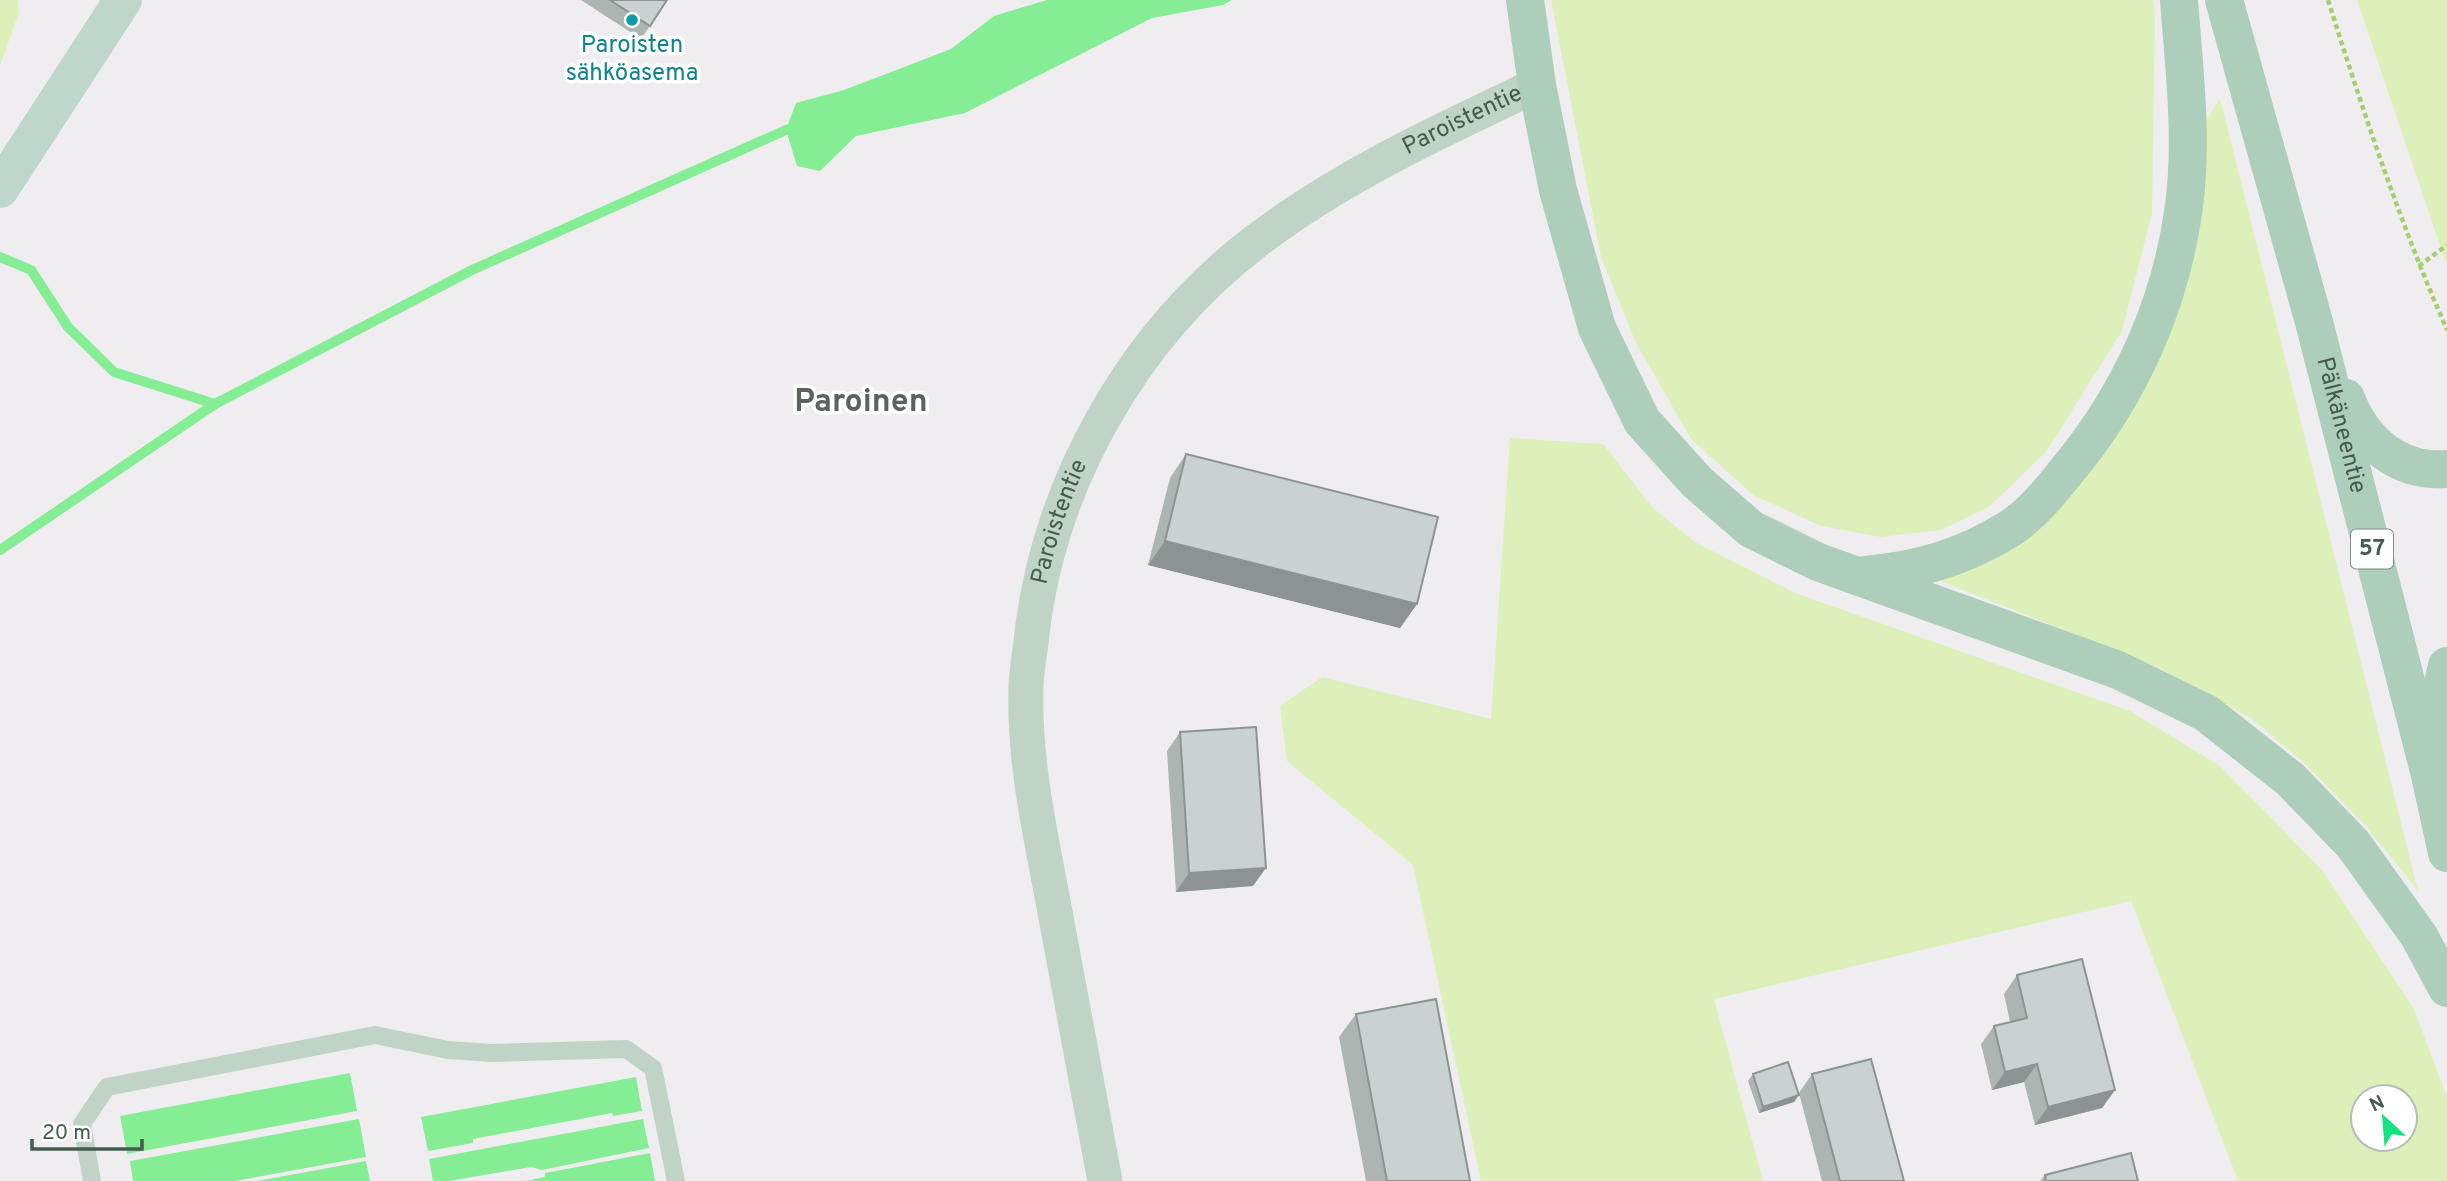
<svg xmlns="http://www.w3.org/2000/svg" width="2447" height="1181" viewBox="0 0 2447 1181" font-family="Overpass,sans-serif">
  <rect width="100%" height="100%" fill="#f0edf0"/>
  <path fill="#def0b9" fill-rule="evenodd" d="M0,0H18L19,12L0,66Z
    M1551,0H2153L2155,17L2152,213L2122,331L2046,452L1989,507L1941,530L1881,537L1821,526L1753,495L1691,439L1636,343L1601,257Z
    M2357,0H2447V266Z
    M2220,98L2418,891L2365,825L2302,761L2252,719L2159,668L1940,581L2124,421L2205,123Z
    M1510,438L1603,444L1653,508L1695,542L1795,593L2130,711L2220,766L2323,871L2414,1009L2447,1097V1181H2238L2131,901L1714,999L1763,1181H1481L1413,865L1287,761L1280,706L1322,677L1491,719ZM2363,1097H2405V1139H2363Z"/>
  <path fill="#85ee95" d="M1047,0H1232L1223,5L1152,18L965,113L856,136L820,171L797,166L786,130L796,103L844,90L951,49L994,16Z
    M350,1073L357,1111L127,1154L120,1116Z
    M636,1077L642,1111L613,1116L612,1113L473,1139V1143L428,1151L421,1117Z
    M359,1119L366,1157L235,1181H133L130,1161Z
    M643,1119L649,1148L542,1170L531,1167L449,1181H433L429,1159Z
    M650,1153L655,1181H526L545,1177V1173Z
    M366,1161L370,1181H257Z"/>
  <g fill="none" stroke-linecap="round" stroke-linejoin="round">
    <path stroke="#85ee95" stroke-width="10" d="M0,257L31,270L68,327L114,372L215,404
      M0,550L215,404L472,270L786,130L799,126"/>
    <path stroke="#a4cf70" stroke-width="4.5" stroke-dasharray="5 3.5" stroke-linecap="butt" d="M2328,0C2363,111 2400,223 2447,330
      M2419,266L2447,245"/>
    <path stroke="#c0d3c7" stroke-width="18" d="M92,1181L82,1124L107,1087L375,1035L448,1050L492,1053L626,1049L653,1068L676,1181"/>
    <path stroke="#c0d3c7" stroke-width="35" id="s1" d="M1105,1181C1087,1086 1069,991 1052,896C1039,827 1024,760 1026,689C1026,674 1029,658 1031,642C1047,487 1131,337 1255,242C1341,176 1440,131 1537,85"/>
    <path stroke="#bfd7ca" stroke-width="38" d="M0,189L123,0"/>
    <g stroke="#accebb" stroke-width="38">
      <path d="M1525,0L1537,85L1558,190L1597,328L1642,421L1697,482L1751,529L1818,562L2118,670L2206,713L2290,779L2353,844L2419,936L2447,988"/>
      <path id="s2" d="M2224,0L2314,322L2430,775L2447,853"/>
      <path d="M2346,398C2362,442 2399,473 2447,469"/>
      <path d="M1865,575C1919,570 1962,558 2009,529C2031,515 2049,493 2065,473C2129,397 2171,305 2184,206C2193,138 2184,68 2179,0"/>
      <path d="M2433,759C2440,728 2438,697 2447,666"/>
    </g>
  </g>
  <path fill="#adb5b3" d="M581,0H667L641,39Z
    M1186,454L1417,604L1400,628L1148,565L1170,478Z
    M1180,732L1253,886L1176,892L1167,751Z
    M2017,975L2115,1090L2102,1108L2035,1125L2024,1082L1992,1090L1981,1044L1994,1026L2010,1022L2004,994Z
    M1356,1014L1470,1181H1366L1339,1037Z
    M1753,1074L1799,1095L1794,1102L1759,1113L1748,1081Z
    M1812,1074L1904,1181H1822L1799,1093Z
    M2045,1175L2138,1181H2040Z"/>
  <path fill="#8d9392" d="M1165,541L1417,604L1400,628L1148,565Z
    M1266,868L1253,886L1176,892L1189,873Z
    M2037,1064L2024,1082L1992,1090L2005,1072Z
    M2115,1090L2102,1108L2035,1125L2048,1107Z
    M1799,1095L1794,1102L1759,1113L1763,1107Z"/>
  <path fill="#c9d2d0" stroke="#8d9392" stroke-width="2" d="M610,0H667L650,26Z
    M1186,454L1438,517L1417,604L1165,541Z
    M1256,727L1266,868L1189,873L1180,732Z
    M2082,959L2115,1090L2048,1107L2037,1064L2005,1072L1994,1026L2027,1018L2017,975Z
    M1436,999L1470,1181H1387L1356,1014Z
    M1871,1059L1904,1181H1840L1812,1074Z
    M1788,1062L1799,1095L1763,1107L1753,1074Z
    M2131,1153L2138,1181H2046L2045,1175Z"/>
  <circle fill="#0f9aa8" stroke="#fff" stroke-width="2.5" cx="632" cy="20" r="7"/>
  <g text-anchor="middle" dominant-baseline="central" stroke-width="7" stroke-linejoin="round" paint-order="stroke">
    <rect fill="#fff" stroke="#7d8c83" stroke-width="2" x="2351" y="529.5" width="42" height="39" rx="5"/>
    <g font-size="23" font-weight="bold" fill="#455b4e">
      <text x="2372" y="549">57</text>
    </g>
    <g font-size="24" fill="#0d838f" stroke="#fff">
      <text x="632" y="46">Paroisten<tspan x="632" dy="28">sähköasema</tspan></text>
    </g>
    <g font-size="24" fill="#455b4e" stroke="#fff">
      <text stroke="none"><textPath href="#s1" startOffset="1258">Paroistentie</textPath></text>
      <text stroke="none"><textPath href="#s2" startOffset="441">Pälkäneentie</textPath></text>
      <text stroke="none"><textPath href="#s1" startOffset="670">Paroistentie</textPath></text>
    </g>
    <g font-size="32" font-weight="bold" fill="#5a635e" stroke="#fff">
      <text x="861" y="403">Paroinen</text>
    </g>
  </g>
  <g transform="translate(2384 1118) rotate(334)"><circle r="33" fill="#ffffff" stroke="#b5bdb8" stroke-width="2"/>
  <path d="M0-5L12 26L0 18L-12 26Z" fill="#13e47d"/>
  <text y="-10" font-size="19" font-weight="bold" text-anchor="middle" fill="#455b4e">N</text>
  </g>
  <path d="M32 1139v10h110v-10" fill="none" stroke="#455b4e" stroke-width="3.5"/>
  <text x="42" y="1139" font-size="21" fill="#455b4e" stroke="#ffffff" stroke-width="5" paint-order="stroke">20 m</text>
</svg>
